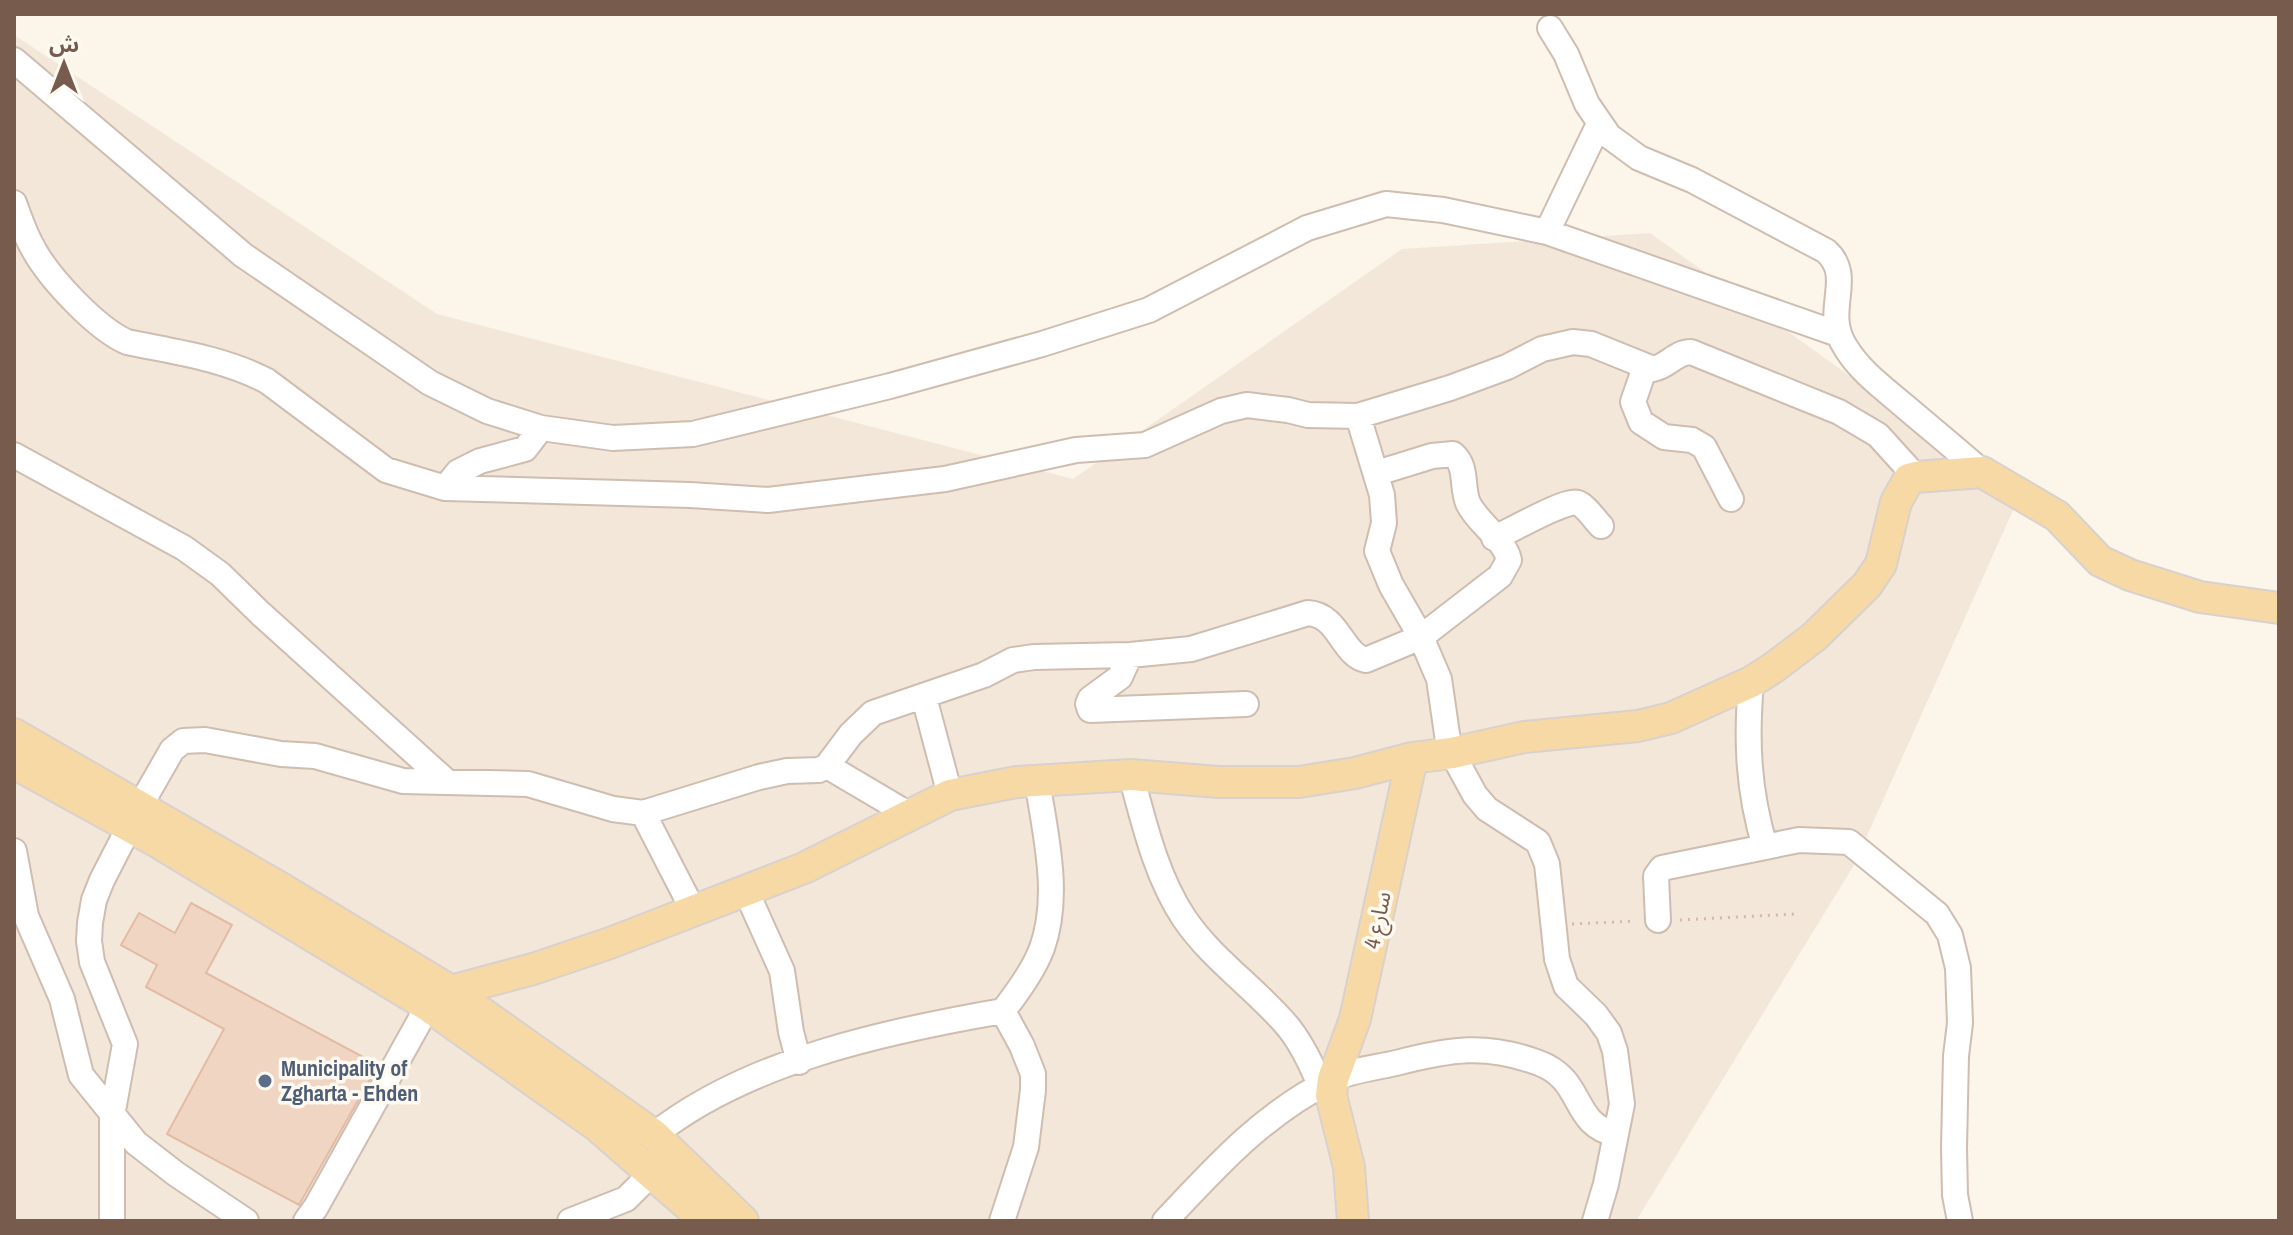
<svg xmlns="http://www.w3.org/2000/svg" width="2293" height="1235" viewBox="0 0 2293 1235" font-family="'Archivo Narrow','Noto Sans Arabic',sans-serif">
  <rect width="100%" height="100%" fill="#fcf5ea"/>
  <path fill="#f3e7d9" d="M14,35L437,314L1073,479L1402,249L1650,233L2019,497L1854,865L1636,1221H14Z"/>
  <path fill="#f1d5c3" stroke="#e3bba4" stroke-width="2" d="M191,903L232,925L206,973L378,1065L299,1205L167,1134L224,1029L146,987L157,965L121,945L139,913L175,933Z"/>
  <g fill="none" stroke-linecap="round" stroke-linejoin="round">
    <g stroke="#cebdb0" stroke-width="28">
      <path id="minor" d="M1550,28L1566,54L1587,104L1609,136L1639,158L1692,180L1826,251C1856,278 1821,311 1846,348C1860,371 1882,387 1902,404C1929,427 1956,449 1982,472
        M14,60L243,255L430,383L487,411L541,428L613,438L693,434L890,386L1042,344L1149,310L1307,228L1386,204L1443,210L1547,232L1838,334
        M14,203C20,219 25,235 34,250C50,279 97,329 127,342C175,352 223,358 267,381L386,470L445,488L690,495L768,500L945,479L1076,450L1145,445L1221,411L1247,405L1288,410L1308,415L1358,416L1450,388L1507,367L1542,349L1573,342L1591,344L1653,369C1669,366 1675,352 1691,352L1839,412L1878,435L1916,477
        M1547,232L1599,124
        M1645,367L1633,402L1641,422L1664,437L1692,440L1704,447L1731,499
        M1358,416L1382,495L1384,523L1377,551L1391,585L1421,637L1439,679L1448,741L1452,753L1475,795L1487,809L1538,842L1547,864L1557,959L1566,986L1596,1015L1609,1033L1615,1051L1622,1104L1606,1184L1595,1221
        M14,455L184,548L220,574L261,614L447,782
        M445,488L458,472L480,461L525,449L541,428
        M1494,538C1509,532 1567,498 1578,503C1587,507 1594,519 1601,526
        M1130,655L1120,677L1090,699L1088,704L1090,710L1246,704
        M1751,682C1746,741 1748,790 1765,847
        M924,697L950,795
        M827,766L910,815
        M1131,775C1144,823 1156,876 1184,918C1213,961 1257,989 1289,1028C1303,1046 1312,1066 1321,1087
        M643,813L693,910
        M14,851L26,916L62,999L81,1075L136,1143L176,1174L246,1221
        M746,891L782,971L791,1032L799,1062
        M1658,920L1656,876L1662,868L1799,840L1849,842L1937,914L1950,935L1958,968L1960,1023L1956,1056L1954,1148L1955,1195L1960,1221
        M1003,1011C1017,993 1034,970 1042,948C1061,895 1045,833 1037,780
        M654,1135C747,1061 887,1031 1003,1011L1022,1046L1033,1074V1090L1026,1147L1002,1221
        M112,1221V1116L125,1044L92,962L89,941L90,923L94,900L102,880L140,806L172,750L183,741L205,740L281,754L315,756L403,781L528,784L613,809L643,813L759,777L787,771L819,770L827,766L851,734L873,713L984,675L1013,660L1034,657L1130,655L1191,649L1308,613C1339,615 1342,655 1366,660L1421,637L1500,576L1509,560C1504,538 1478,524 1468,503C1461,486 1468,467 1453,454L1432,456L1377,473
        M306,1221L316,1207L428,1006
        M570,1221L626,1199L652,1173
        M1165,1221C1218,1165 1261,1116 1331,1080C1351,1070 1375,1068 1396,1063C1450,1049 1486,1043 1539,1063C1585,1080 1571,1125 1616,1134"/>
    </g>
    <g stroke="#d9d1cd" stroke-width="34">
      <path id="major" d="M14,734L279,887L451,991L654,1135L743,1221
        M14,763L154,840L428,1006L597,1126L706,1221
        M428,1006L451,991L533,969L610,943L804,868L950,795L1017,782L1131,775L1219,782H1299L1355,773L1412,758L1452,753L1524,737L1638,726L1671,718L1751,682L1773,668L1814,637L1867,585L1881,564L1896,502L1909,479L1916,477L1982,472L2057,516L2100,561L2130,575L2200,597L2279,608
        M1353,1221L1349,1167L1331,1095L1333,1079L1355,1019L1412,758"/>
    </g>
    <path stroke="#d6b8a5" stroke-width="3" stroke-dasharray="2 6" stroke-linecap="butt" d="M1680,920L1795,914
      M1572,924L1636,921"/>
    <use href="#minor" stroke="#fff" stroke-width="24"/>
    <use href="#major" stroke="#f7d9a6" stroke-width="30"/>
  </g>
  <circle fill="#5c6f8a" stroke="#fef9f1" stroke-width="3" cx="265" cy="1081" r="8"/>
  <g text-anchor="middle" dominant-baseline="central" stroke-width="7" stroke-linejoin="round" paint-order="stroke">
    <g font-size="22" fill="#775c4e" stroke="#fef9f1">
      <text transform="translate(1377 920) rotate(-78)">سارع 4</text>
    </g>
    <g font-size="22" font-weight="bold" fill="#4e5e75" stroke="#fef9f1" text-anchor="start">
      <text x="281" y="1068">Municipality of<tspan x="281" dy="25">Zgharta - Ehden</tspan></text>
    </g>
  </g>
  <rect width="2293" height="1235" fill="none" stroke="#775c4e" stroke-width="32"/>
  <g transform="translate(64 64)" stroke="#fef9f1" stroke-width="6" paint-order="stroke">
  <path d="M0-6L14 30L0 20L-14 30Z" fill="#775c4e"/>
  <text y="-12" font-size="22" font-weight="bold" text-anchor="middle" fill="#775c4e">ش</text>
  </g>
</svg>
